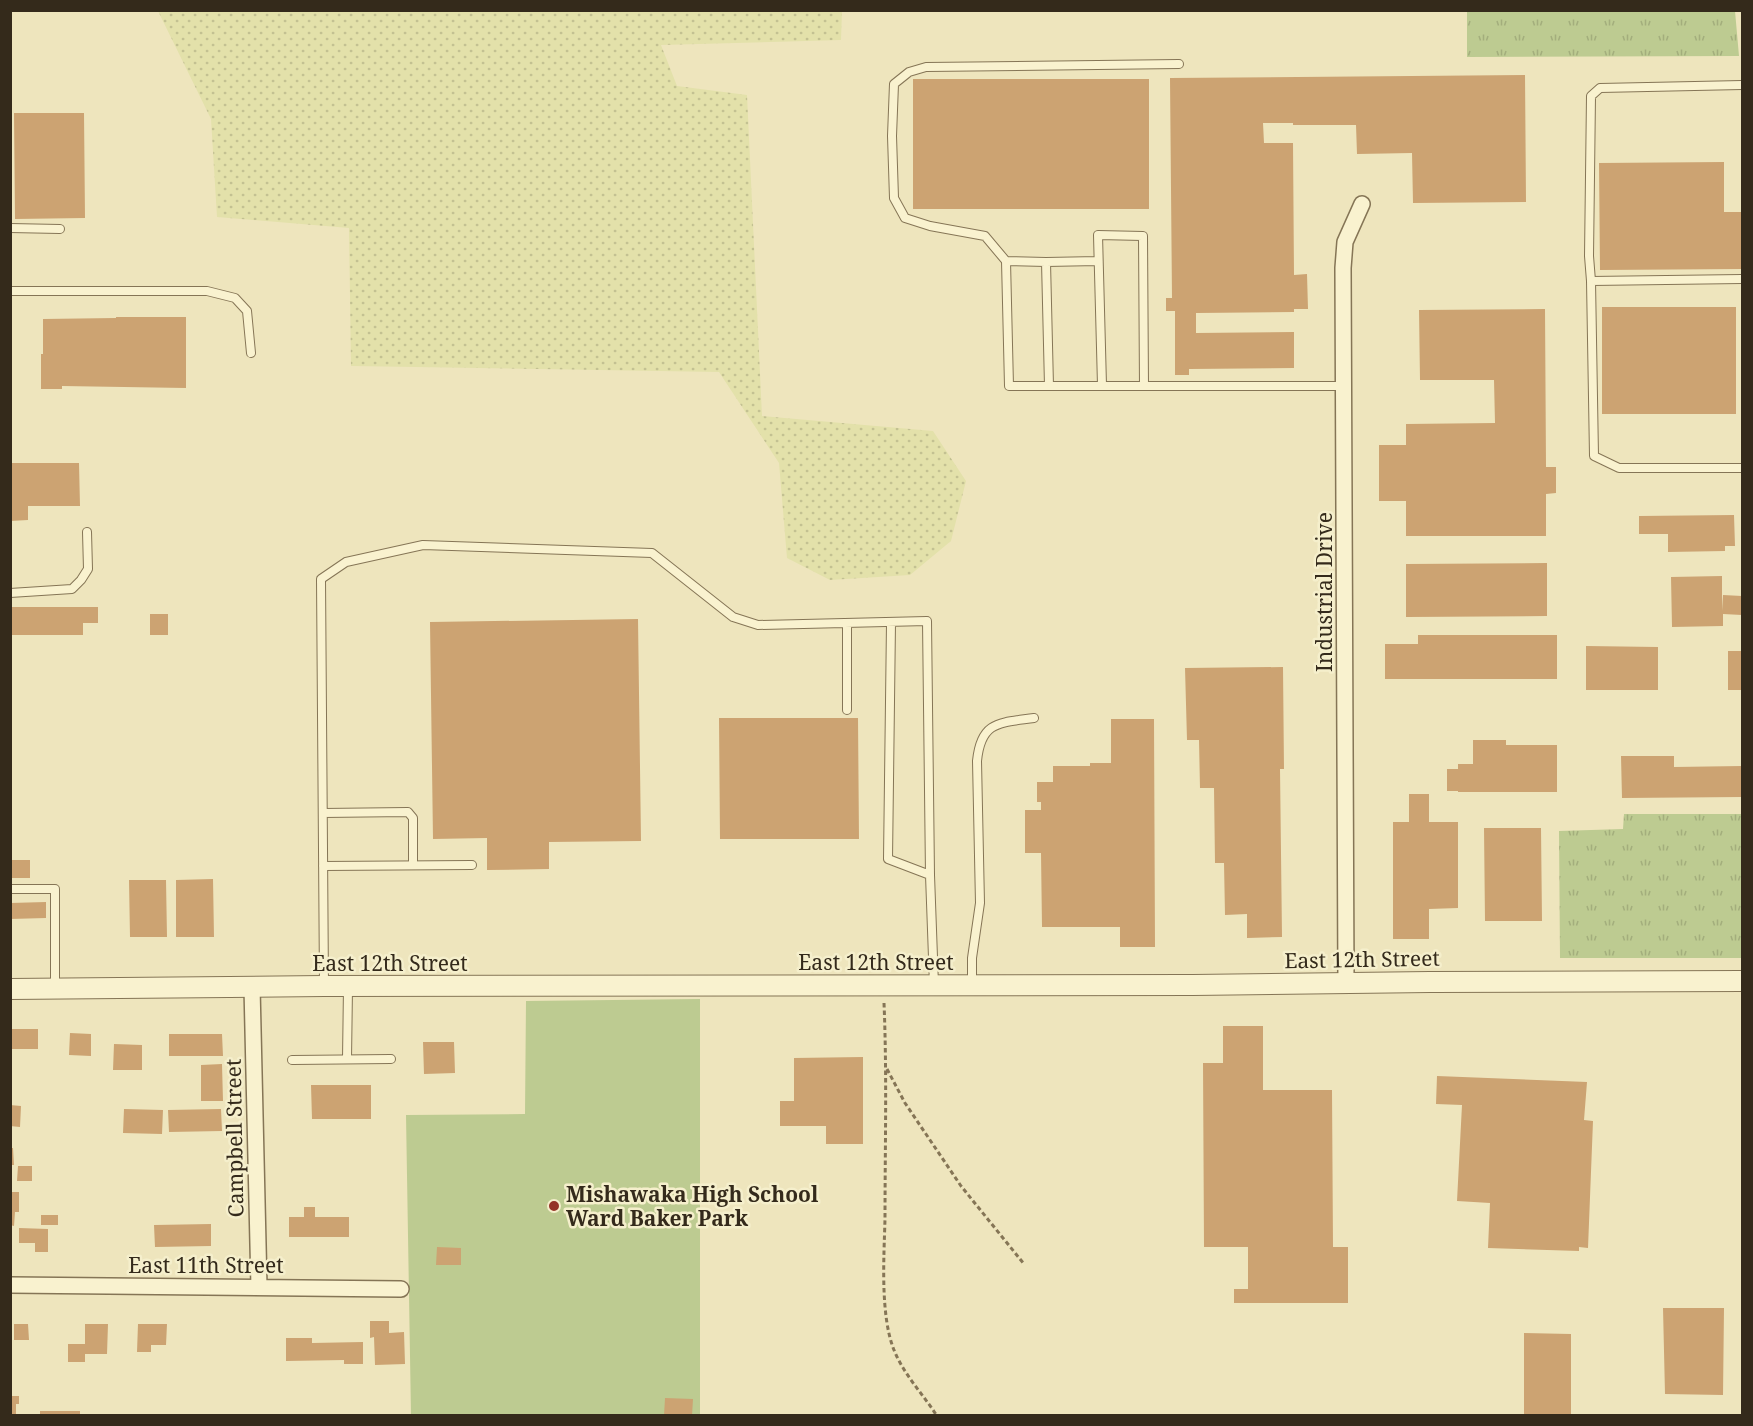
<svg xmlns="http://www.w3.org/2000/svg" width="1753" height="1426" viewBox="0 0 1753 1426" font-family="'Noto Serif',serif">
  <defs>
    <pattern id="farmland-dots" width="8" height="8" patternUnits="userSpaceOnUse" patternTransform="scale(1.5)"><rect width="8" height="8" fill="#e3e1aa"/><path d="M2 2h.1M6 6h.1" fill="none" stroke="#c3c192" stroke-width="1.8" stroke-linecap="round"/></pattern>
    <pattern id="grass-tufts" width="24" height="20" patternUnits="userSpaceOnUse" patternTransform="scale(1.5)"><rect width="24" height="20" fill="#bdcb91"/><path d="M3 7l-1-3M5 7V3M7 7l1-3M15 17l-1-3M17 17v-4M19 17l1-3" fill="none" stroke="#a3ae7c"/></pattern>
  </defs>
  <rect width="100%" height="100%" fill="#eee5bd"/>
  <path fill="url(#farmland-dots)" d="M158,11H842L841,40L661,45L677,86L747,95L762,416L933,431L966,481L951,541L910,575L830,580L787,558L779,463L719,372L351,366L349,228L217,217L211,119Z"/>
  <path fill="url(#grass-tufts)" d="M1467,11H1735L1739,56L1467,57Z
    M1624,814H1742V958H1560L1559,831L1623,829Z"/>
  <path fill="#bdcb91" d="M700,999V1415H411L406,1115L525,1114L526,1001Z"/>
  <path fill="#cca372" d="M1525,75L1526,202L1413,203L1412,153L1357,154L1356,125H1293V123H1263L1264,143H1293L1294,275L1307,274L1308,309H1294V312L1196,313V333L1294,332V368L1189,369V375H1175V311H1166V298H1172L1170,78Z
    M913,79H1149V209H913Z
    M14,113H84L85,218L15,219Z
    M1724,162V212H1741L1742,269L1600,270L1599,163Z
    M1602,307H1736V414H1602Z
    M1545,309L1546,467H1556V493L1546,494V536H1406V501H1379V445H1406V424L1495,423L1494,380H1420L1419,310Z
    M116,317H186V388L62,386V389H41V354H43V319L116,318Z
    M10,463H79L80,506H28V520L10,521Z
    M1734,515L1735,546H1725V551L1668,552V534H1639V516Z
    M1547,563V616L1406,617V564Z
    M1722,576V611L1723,595L1742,596V615L1723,614V626L1672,627L1671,577Z
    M10,607H98V623H83V635H10Z
    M150,614H168V635H150Z
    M638,619L641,841L549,842V869L487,870V838L433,839L430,622Z
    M1418,635H1557V679H1385V644H1418Z
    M1586,646L1658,647V690H1586Z
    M1728,651H1742V690H1728Z
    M1283,667L1284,769H1280L1282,937L1247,938V914L1225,915L1224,863H1215L1214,788H1200L1199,740H1187L1185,668Z
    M719,718H858L859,839H720Z
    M1111,719H1154L1155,947H1120V927H1042L1041,853H1025V810H1041V802H1037V782H1053V766H1090V763H1111Z
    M1473,740H1506V745H1557V792H1458V791H1447V769H1458V764H1473Z
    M1621,756H1674V767L1742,766V797L1622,798Z
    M1409,794H1429V822H1458V908L1429,909V939H1393V822H1409Z
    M1484,828H1541L1542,921H1485Z
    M10,860H30V878H10Z
    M213,879L214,937H176V880Z
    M129,880H166L167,937H130Z
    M46,902V918L10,919V903Z
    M1223,1026H1263V1090H1332L1333,1247H1348V1303H1234V1289H1248V1247H1204L1203,1063H1223Z
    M10,1029H38V1049H10Z
    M70,1033L91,1034V1056L69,1055Z
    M169,1034H222L223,1056H169Z
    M423,1042H454L455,1073L424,1074Z
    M114,1044L142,1045V1070H113Z
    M863,1057V1144H826V1126H780V1101H794V1058Z
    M222,1064L223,1101H201V1065Z
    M1437,1076L1587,1082L1584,1120L1593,1121L1588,1248L1579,1247V1251L1488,1248L1490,1203L1457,1201L1462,1105L1436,1104Z
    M311,1085H371V1119H312Z
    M10,1105L21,1106L20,1127L10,1126Z
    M124,1109L163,1110L162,1134L123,1133Z
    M221,1109L222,1131L169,1132L168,1110Z
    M10,1148H13L14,1165H10Z
    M18,1166H32V1181H17Z
    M10,1192H19V1212H15L14,1226L10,1225Z
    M304,1207H315V1217H349V1237H289V1217H304Z
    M41,1215H58V1225H41Z
    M211,1224V1246L155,1247L154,1225Z
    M19,1228L48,1229V1252H35V1243H19Z
    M437,1247L461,1248V1265H436Z
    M1663,1308H1724L1723,1395L1665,1394Z
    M370,1321H389V1333L404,1332L405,1364L375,1365L374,1337L370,1338Z
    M14,1324H28L29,1340H14Z
    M85,1324H108L107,1354H85V1362H68V1344H85Z
    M138,1324H167L166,1345H151V1352H137Z
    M1524,1333L1571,1334V1416H1524Z
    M286,1338H312V1343L363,1342V1364H344V1360L286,1361Z
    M10,1396H19V1404H16V1416H10Z
    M665,1398L693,1399L692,1416H664Z
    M40,1411H80V1416H40Z"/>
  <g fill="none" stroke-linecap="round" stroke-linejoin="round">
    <g stroke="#857556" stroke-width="10">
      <path id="service" d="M1742,85L1600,88L1591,96L1589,256L1591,281L1742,279
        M10,228L60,229
        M1006,261L1009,386H1049
        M1098,261L1046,262L1049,386H1344
        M1046,262L1006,261L985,236L930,226L905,218L894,198L892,136L894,84L909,72L926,67L1179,64
        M1591,281L1594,456L1619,468H1742
        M10,291H207L235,298L247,311L251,353
        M1102,385L1098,235L1143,236L1144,386
        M10,593L72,589L81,580L88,569L87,532
        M891,623L888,859L930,875L934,985
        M847,710V623
        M323,813L408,812L413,818V865
        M323,866L472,865
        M10,889H55V987
        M972,984V958L980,903L977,761C981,721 999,723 1034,718
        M324,985L321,579L346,562L423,545L652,553L733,617L758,625L927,621L930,875
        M347,1059L348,988
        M292,1060L391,1059"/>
    </g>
    <g stroke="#857556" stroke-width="18">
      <path id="minor" d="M1346,983L1343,268L1345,242L1362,204
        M252,987L259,1287
        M10,1285L401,1289"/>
    </g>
    <g stroke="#857556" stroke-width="22">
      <path id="tertiary" d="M10,989L324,986L1193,985L1430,982L1742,981"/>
    </g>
    <path stroke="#857556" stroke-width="3" stroke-dasharray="4.5 3" stroke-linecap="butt" d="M884,1003C887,1075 885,1147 885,1219C884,1257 880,1315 894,1350C904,1375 923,1394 937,1416
      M887,1069L905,1103L961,1186L1024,1264"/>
    <use href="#service" stroke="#f9f2cf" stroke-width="8"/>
    <use href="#minor" stroke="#f9f2cf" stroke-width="15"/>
    <use href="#tertiary" stroke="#f9f2cf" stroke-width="20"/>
  </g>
  <circle fill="#943326" stroke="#f5efcc" stroke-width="2" cx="554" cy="1206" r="6"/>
  <g text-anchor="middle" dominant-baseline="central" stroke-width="5" stroke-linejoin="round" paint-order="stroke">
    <g font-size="21" fill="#342a1b" stroke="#f5efcc">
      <text transform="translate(1324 592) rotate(-90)">Industrial Drive</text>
      <text transform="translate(1362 959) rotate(-1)">East 12th Street</text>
      <text x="876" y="962">East 12th Street</text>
      <text x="390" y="963">East 12th Street</text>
      <text transform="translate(234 1138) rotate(-91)">Campbell Street</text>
      <text x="206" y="1265">East 11th Street</text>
    </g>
    <g font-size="21" font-weight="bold" fill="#342a1b" stroke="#f5efcc" text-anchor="start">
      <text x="566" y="1194">Mishawaka High School<tspan x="566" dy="24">Ward Baker Park</tspan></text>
    </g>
  </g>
  <rect width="1753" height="1426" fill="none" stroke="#342a1b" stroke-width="24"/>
</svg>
